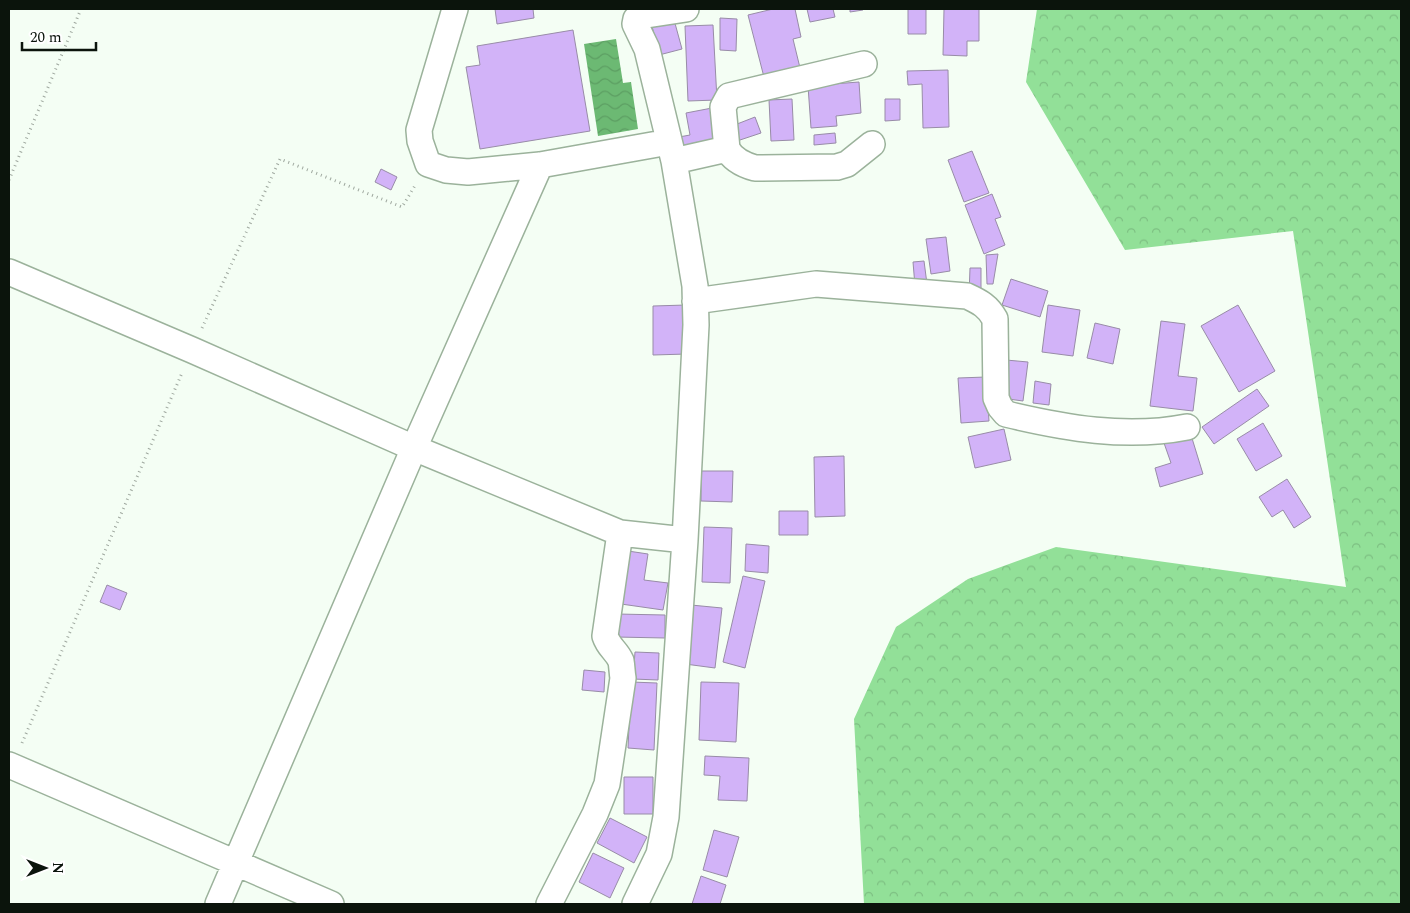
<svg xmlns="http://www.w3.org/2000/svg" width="1410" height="913" viewBox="0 0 1410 913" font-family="Spectral,serif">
  <defs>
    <pattern id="forest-crowns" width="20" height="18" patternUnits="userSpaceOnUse" patternTransform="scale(1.25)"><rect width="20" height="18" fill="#92e098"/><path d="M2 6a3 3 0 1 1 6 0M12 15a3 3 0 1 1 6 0" fill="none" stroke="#7dbf82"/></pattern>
    <pattern id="water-waves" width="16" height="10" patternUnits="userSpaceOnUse" patternTransform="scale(1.25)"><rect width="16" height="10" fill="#6cb973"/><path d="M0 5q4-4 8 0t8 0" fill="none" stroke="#5c9e62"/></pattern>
  </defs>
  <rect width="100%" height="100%" fill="#f4fef4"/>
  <path fill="url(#forest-crowns)" d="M1037,9H1401V904H864L854,719L896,627L968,579L1056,547L1346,587L1293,231L1125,250L1026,82Z"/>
  <path fill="url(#water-waves)" d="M616,39L623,83L631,82L638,129L598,136L584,44Z"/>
  <path fill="#d2b3f8" stroke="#988ca7" d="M495,9H533L534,18L497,24Z
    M773,9H795L801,37L793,39L801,72L765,81L748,15Z
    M807,9H833L835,17L810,22Z
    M850,9H862L863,10L850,12Z
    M908,9H926V34H908Z
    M944,9H979V41H967V56L943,55Z
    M673,16L682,49L659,55L651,22Z
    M720,18L737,19L736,51L720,50Z
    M713,25L717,100L688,101L685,26Z
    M573,30L590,131L480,149L466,67L480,65L477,46Z
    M948,70L949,127L923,128L922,84L908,85L907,71Z
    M859,82L861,113L836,116L837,126L811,128L808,86Z
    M792,99L794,140L771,141L769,100Z
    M885,99H900V120L885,121Z
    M712,108L719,144L681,151L679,137L690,135L686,113Z
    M755,117L761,133L737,141L732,126Z
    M835,133L836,143L814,145V135Z
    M972,151L989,193L964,202L948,160Z
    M381,169L397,177L391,190L375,182Z
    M992,194L1001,217L995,219L1005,245L984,254L965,205Z
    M946,237L950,271L931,274L926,239Z
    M998,254L993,284H987L986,255Z
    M924,261L927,284L915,286L913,262Z
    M970,268H981V296H969Z
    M1011,279L1048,291L1040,317L1002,305Z
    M686,305L687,354L653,355V306Z
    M1048,305L1080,310L1073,356L1042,352Z
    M1238,305L1275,371L1239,392L1201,326Z
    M1161,321L1185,324L1178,376L1197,378L1193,411L1150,406Z
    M1095,323L1120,329L1113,364L1087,358Z
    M1006,360L1028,362L1023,401L1001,398Z
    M986,377L989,421L961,423L958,378Z
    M1035,381L1051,384L1049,405L1033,403Z
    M1257,389L1269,406L1214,444L1202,427Z
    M1263,423L1282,456L1256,471L1237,439Z
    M1004,429L1011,460L975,468L968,437Z
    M1191,435L1203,474L1160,487L1155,468L1171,463L1164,443Z
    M844,456L845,516L815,517L814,457Z
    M701,471H733L732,502L701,501Z
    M1287,479L1311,517L1294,528L1283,510L1272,517L1259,497Z
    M779,511H808V535H779Z
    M704,527L732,528L730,583L702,582Z
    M746,544L769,546L768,573L745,571Z
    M628,551L648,554L644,580L668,583L663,610L621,604Z
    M743,576L765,581L745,668L723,662Z
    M107,585L127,593L120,610L100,602Z
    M691,605L722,608L715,668L685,664Z
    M617,614L665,615V638L616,637Z
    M635,652L659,653L658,680L633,679Z
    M584,670L605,672L604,692L582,690Z
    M631,682L657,683L654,750L628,748Z
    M701,682L739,683L736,742L699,740Z
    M705,756L749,758L747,801L718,800L720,776L704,775Z
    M624,777H653V814H624Z
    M610,818L647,837L634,863L597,843Z
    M714,830L739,837L727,877L703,870Z
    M593,853L624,868L610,898L579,882Z
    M701,876L726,885L720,904H692Z"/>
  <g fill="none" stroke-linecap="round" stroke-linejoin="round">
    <g stroke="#9bb29b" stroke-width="28">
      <path id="street" d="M455,9L419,130L420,141L428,164L446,170L468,172L540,165L669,142
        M727,149L723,107L729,96L864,64
        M674,161L727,149C733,160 744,165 755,168L837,167L847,164L872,144
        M9,272L192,350L414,448L620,533L685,540
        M695,301L816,284L967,296C980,302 988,306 995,319L996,398L1000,407L1006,414C1065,428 1126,439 1187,427
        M9,765L331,904
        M218,904L414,448L540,165
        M549,904L595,814L607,784L623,678C622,673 622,666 621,661C616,650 609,648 605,636L620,533
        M635,904L659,854L666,817L685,540L696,325L695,286L674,161L647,49L635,24L636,19L640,16L686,9"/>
    </g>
    <path stroke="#9fa89f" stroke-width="3" stroke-dasharray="1 4" stroke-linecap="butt" d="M9,180L81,9
      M202,328L280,159L402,207L416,184
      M22,743L182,373"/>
    <use href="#street" stroke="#fff" stroke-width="25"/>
  </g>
  <rect width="1410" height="913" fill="none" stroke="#0b140c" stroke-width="20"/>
  <g transform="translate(45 868) rotate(90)" stroke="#ffffff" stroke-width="4" paint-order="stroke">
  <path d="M0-4L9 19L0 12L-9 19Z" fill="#0b140c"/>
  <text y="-8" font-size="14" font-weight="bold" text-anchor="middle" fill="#0b140c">N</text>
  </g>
  <path d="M22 42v8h74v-8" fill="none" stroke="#0b140c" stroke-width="2.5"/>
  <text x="30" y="42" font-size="15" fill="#0b140c" stroke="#ffffff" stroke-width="4" paint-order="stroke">20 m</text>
</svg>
